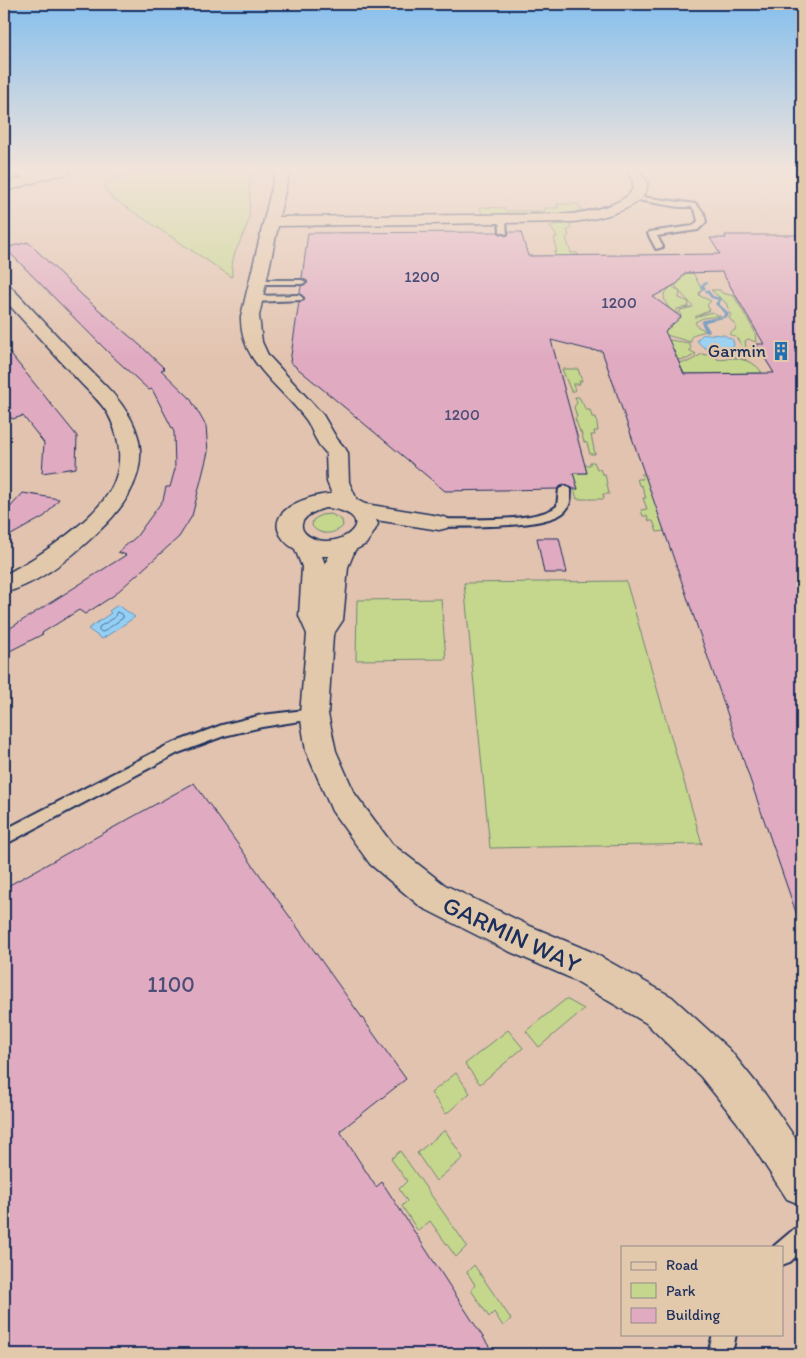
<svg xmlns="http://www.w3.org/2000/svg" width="806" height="1358" viewBox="0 0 806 1358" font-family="Itim,sans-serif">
  <rect width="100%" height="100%" fill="#e2c3af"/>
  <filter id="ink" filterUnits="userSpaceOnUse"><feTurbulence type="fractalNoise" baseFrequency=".02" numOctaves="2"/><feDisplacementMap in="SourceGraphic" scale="10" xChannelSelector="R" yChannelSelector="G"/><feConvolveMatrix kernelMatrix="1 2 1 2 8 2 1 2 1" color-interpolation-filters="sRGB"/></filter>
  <g filter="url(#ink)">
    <path fill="#c5d78c" stroke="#708375" d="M219,170L248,172L250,175C248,191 252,207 248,222C242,244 230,251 232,277L123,205L111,197L105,188C114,165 197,170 219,170Z
      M557,204H578L582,210L560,215H482L480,207L504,208L505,211H545V208H558Z
      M570,224L571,229L567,230L569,236L566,238L571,253H577L579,255L558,256L556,258L554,252H557L555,246L556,245L554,238L557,237L550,226H553V225Z
      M679,273H693L702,290L699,293L700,296L711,301L707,305L710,310L695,317L712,312L720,316L703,318L695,322L697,326L706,331L695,334L691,337V342L666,335L665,333L666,329L681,317L680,310L693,307C688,299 677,291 675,284L680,280Z
      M672,286L680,292L679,298L689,302L688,307L677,309V315C670,309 664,305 664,294Z
      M711,290H720L722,293L734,296L755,332L756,342L748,339L745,341L746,348L751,352H743L746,360L730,355L739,350L742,346L736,337L729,334L735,330L736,326L729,318L731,315L726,303Z
      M669,340L689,343L691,348L689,350L696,354L687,359L676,360Z
      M702,354L716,357L717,359C723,361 727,358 733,358C744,359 757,363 762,373L654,374L668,363L688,362Z
      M562,369H578L582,381H579L580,384H573L575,391H571Z
      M575,397H579L586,410H590L592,417H596L598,431H594L595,435H591L595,454H590L587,443L584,442L581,432H580L575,418L577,417L574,407L577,403Z
      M590,462H594L597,469H600L602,474H605L609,494H603L604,499H577L574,489H578L573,473H587L585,465H590Z
      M641,474H651L664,531L657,532L653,521H649L647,516H643L641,510L647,509L643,498H646L642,486L639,485L637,479H643Z
      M331,514L342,520L343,526C334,535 320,536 312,526L313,520L321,515Z
      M626,581L702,844L490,848L464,583Z
      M441,599L446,659L356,660L357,600Z
      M566,999L584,1009L539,1047L526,1031Z
      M508,1030L523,1048L480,1084L465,1064Z
      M456,1073L470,1093L446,1114L431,1093Z
      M445,1130L463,1158L436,1181L417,1153Z
      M400,1151L467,1246L456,1257L430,1221L418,1231L402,1206L407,1201L399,1189L407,1181L391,1159Z
      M474,1265L511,1319L503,1326L494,1312L489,1317L471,1290L475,1285L467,1272Z"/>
    <path fill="#94d0f5" stroke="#6490b9" d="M707,334L724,335L733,340L734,346C725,355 703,352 697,340L702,335Z
      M118,605L135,617L102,639L88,629L111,613L109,611Z"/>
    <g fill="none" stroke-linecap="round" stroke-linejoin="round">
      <path stroke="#4b6f9a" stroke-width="1" d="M117,612L123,615V618L103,632L99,631V627L114,618Z"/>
      <path fill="#6490b9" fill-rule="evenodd" d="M706,282L708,283L704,285L706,289L703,290L700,285Z
        M706,290H708L713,296L721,298L722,299L719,304L729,313L728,317L706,322L705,323L710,331L708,332H706L701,323L703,320L724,316L725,313L715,304L718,300L711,298L705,291Z"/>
    </g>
    <path fill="#e0aac1" stroke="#1b2f5e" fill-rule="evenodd" d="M498,232L506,236L509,232H521L528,256L720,254L710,238H726L725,235H802V921H799L602,351L590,350L551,340L587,473H573L578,489H573L564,484L557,489L445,491L290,362L299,302L305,299L300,293L301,286L308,283L302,278L308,233ZM722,272L764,344H756L774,373L684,374L665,331L681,317L653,297L678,283L685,273Z
      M28,242L83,296L142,347L165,369L161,370L190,398L206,426L208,452L192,516L179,537L113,596L85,614L79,610L42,633L43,634L4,654V632L126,555L118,552L136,537L163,500L166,487H170L175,469L174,432L152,389L149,390L111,355L5,248Z
      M4,346L77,436L76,468L42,473L44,443L23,416L12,419L4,408Z
      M23,493L59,499L45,516L4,539V514Z
      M537,538H559L567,573H544Z
      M194,783L406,1079L340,1131L376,1187L382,1182L494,1354H4V888Z"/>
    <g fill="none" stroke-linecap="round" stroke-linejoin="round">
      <g stroke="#1b2f5e" stroke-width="4">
        <path id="lane" d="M633,196L696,204L704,213L706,222L698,230L657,236L663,247L656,249L648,234L649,232L693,226L698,221L696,213L692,207H679L631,199L630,198Z
          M499,218L506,220L507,234L500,232Z
          M254,280H302L306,282L302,284H254Z
          M299,295L303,298L302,300L253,302L249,299L253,296Z
          M565,486L571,489C571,497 571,505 565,511C547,529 465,526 439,527L433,523L439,519C467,519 536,523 557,506L559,489Z
          M314,709L319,710L321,714L319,718L262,727L224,736L178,753L4,845V830L168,745L222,725L262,715Z
          M802,1226V1251L790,1262L782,1265V1247L774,1246L794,1229Z
          M713,1334H736L732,1354H708Z"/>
      </g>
      <g stroke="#1b2f5e" stroke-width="3">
        <path id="street" d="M45,170H53L55,173L53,176L4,192V184Z
          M276,170H290L279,217L573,214C588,211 634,204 633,184C633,179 628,174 627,170H639C642,174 646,179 647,183C650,210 591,220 573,222L278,226L259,316L262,342L268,355L323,415L337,439L345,448L348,453L349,482L357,500L365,504L439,516L447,518L451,523L447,528L439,530L376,520L378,524L374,532L366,544L355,550L348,567L343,620L333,635L328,714L336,751L355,794L392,844L445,885L530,926L592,952L672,997L729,1049L765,1094L802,1148V1205L787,1199L737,1122L701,1077L646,1023L566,976L506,950L421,907L370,864L332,811L306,751L300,714L307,634L299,616L302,567L295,549C289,546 285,542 281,536C264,509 313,494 332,494L327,482L326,453C323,449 319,446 317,441C313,435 311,427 307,421C282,386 239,363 241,316ZM325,508C340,508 370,518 347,535C319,554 274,523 325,508ZM322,556H329L325,564Z
          M4,284L10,286C34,311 58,337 83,363C96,377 113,391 124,408C157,454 135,497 99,531C73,556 39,584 4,593V575C36,559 103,516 115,480C123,458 119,435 108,414C101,402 88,391 78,380C53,353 28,326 4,299Z"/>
      </g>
      <g stroke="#1b2f5e" stroke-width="3">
        <path id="secondary" d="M9,170H71L69,173C54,177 21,183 9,170Z"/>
      </g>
      <use href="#lane" fill="#e3c9ab" fill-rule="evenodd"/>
      <use href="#street" fill="#e3c9ab" fill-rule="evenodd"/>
      <use href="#secondary" fill="#e3c9ab" fill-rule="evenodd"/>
    </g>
  </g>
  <linearGradient id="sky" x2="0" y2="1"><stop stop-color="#86bfed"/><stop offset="0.47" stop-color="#f2e4db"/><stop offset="1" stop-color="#f2e4db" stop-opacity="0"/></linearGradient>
  <rect width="806" height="360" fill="url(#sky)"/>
  <defs>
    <g id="building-bare" transform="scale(1.5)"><path d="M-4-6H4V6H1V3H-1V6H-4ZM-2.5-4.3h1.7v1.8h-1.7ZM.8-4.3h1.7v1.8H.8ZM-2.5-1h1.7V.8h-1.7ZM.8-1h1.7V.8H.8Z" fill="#1f6fb2" stroke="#e3c9ab" stroke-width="2.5" paint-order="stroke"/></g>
  </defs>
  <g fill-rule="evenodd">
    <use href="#building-bare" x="781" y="351"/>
  </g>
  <g text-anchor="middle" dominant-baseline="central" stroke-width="4.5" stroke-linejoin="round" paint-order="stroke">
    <g font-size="16" fill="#4c4e77">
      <text x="422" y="276">1200</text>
      <text x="619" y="302">1200</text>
      <text x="462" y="414">1200</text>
    </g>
    <g font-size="18" fill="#1b2f5e" stroke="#e3c9ab" text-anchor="end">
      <text x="766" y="351">Garmin</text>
    </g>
    <g font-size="22" fill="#4c4e77">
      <text x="171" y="984">1100</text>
    </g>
    <g font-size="25" fill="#1b2f5e" stroke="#e3c9ab">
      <text transform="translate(512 934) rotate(25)">GARMIN WAY</text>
    </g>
  </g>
  <rect width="806" height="1358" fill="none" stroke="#e3c9ab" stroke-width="20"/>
  <rect x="10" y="10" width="786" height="1338" fill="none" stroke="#1b2f5e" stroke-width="2" filter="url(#ink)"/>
  <rect x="621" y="1246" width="162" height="90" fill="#e3c9ab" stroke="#938b8c"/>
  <rect x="631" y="1262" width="25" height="8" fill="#e3c9ab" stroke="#938b8c"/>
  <text x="666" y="1270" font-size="15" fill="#1b2f5e">Road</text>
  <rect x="631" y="1283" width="25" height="15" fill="#c5d78c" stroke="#938b8c"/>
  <text x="666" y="1296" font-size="15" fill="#1b2f5e">Park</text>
  <rect x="631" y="1308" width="25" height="15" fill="#e0aac1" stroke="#938b8c"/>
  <text x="666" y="1320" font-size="15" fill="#1b2f5e">Building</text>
</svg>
